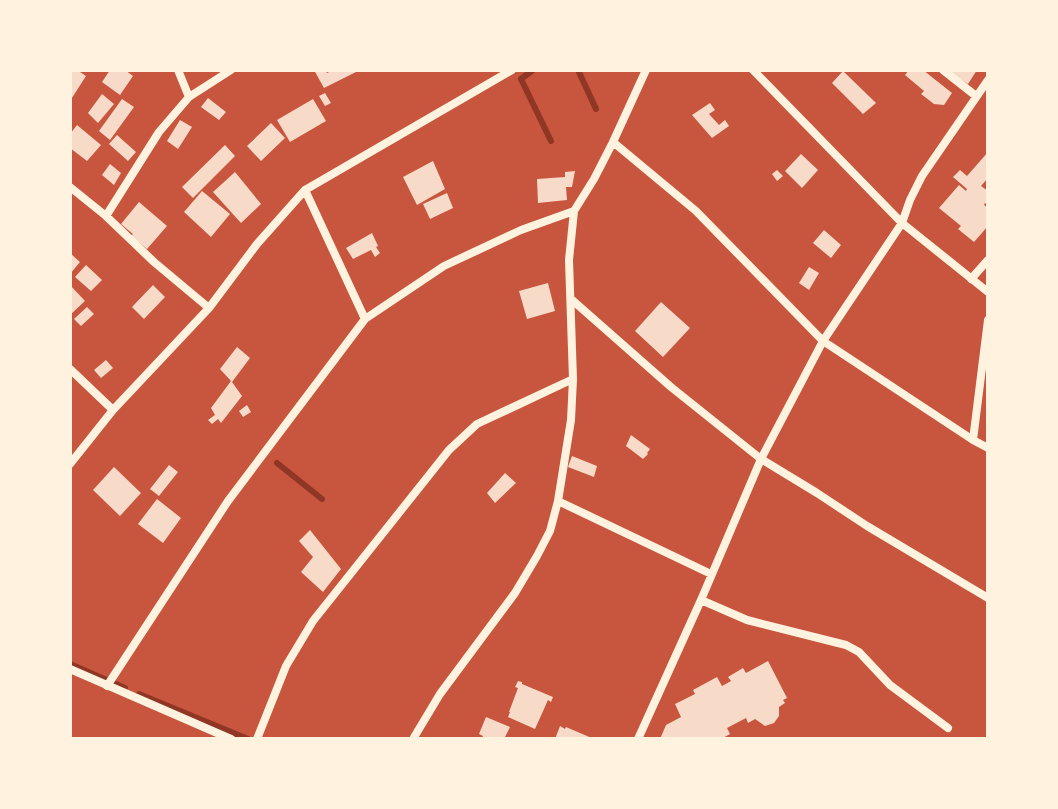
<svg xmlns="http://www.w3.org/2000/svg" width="1058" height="809" viewBox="0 0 1058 809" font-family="Commissioner,sans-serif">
  <rect width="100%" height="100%" fill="#c8553d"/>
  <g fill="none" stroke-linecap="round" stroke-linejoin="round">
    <path stroke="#8f3625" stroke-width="6" d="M533,70L521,79L551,141
      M578,70L596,109
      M277,463L322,499
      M70,664L125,688
      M139,694L248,739"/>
  </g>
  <path fill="#f7dbc8" d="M70,70H77L86,76L70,101Z
    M110,70H125L133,76L120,95L102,82Z
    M314,70H325L327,73L333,70H360L324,88Z
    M909,70H923L952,93L944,105L934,104L921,94L924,91L905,75Z
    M947,70H977L968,84Z
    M843,71L876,103L863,114L832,83Z
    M325,93L331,103L325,106L319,96Z
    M102,94L114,104L98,123L88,113Z
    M208,98L226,112L219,120L201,107Z
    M122,99L134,107L110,140L99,131Z
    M313,99L326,121L290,142L277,120Z
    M710,103L715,110L709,114L719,125L725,120L729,126L712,138L692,115Z
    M180,120L192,127L178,149L167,141Z
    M271,123L285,138L261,161L247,146Z
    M77,125L101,145L87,161L70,148V134Z
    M117,135L136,152L128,161L109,144Z
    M225,145L235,156L193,198L182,187Z
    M988,152V178L981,186L988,191V205L985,203L984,205L988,208V226L974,242L958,229L961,226L939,208L959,185L966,191L967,189L953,177L960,170L967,176Z
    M801,154L818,170L802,188L785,171Z
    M433,161L445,189L417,205L403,177Z
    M110,164L121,173L114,185L102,175Z
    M777,170L783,176L777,181L772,174Z
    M575,171L572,187H566L567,200L538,203L537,179L565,177V172Z
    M235,172L261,204L241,223L213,192Z
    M202,191L230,214L211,237L184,212Z
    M447,193L453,208L430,219L423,204Z
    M139,202L167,226L147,249L131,236L133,234L121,224Z
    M824,230L841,245L831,258L813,243Z
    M372,233L378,246L376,247L380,253L375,257L371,250L353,259L346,248Z
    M70,253L80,262L70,274Z
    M86,265L102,280L91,291L75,277Z
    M809,267L819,273L809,290L799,283Z
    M548,283L555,311L527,319L519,291Z
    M70,285L85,301L70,315Z
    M153,285L165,297L144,319L132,307Z
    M661,302L690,328L663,357L635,331Z
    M87,307L94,314L81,326L74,319Z
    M237,347L250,358L232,382L242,396L221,423L218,419L212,424L208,420L215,415L211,408L231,381L220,369Z
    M106,360L113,368L101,378L94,370Z
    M247,405L251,412L243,417L239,411Z
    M631,435L650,449L647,453L648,454L643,459L626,446Z
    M572,456L597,466L594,477L568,467Z
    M169,465L178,472L159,496L150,489Z
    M114,467L141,493L120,516L93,490Z
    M505,473L516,483L495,503L487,493Z
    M157,499L181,518L163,543L138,524Z
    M310,530L341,569L323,592L301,572L313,557L299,541Z
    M768,661L787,698L783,700L785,703L779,707V716L774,723L765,726L755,719L748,723L746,718L727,728L730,734L721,739H660L666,725L681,717L675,704L695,694L693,690L717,677L722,686L731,681L728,677L743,668L746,673Z
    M518,681L522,682V684L553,697L551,702L548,700L535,729L508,717L510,712H509L518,688L515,687Z
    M486,717L510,727L504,739H482L483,736L479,734Z
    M560,726L565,729L566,727L594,739H555Z"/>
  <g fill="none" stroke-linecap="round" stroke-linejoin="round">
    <path stroke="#fff3e0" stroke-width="8" d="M178,70L189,97
      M753,70L902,223L988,292
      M943,70L976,96
      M613,142L696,211L823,341L973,440L988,448
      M70,187L106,216L154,262L209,308
      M305,190L365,319
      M106,216L159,132L189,97L231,70
      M971,279L988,260
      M571,299L671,387L761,459L817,493L867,526L988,598
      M70,369L113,410
      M973,440L988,320
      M70,464L113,410L209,308L257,244L305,190L512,70
      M558,501L711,574
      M701,600L747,620L846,645L859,652L890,685L948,728
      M70,669L231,739
      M107,686L228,501L365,319L444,266L521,230L574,211
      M257,739L286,666L313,621L449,450L477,424L573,379
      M413,739L440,694L515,593L537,556L550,531L558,501L571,420L573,379L569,260L574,211L594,179L613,142L646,70
      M638,739L701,600L761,459L823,341L902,223L910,200L922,176L988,80"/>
  </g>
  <rect width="1058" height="809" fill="none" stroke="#fff3e0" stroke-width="144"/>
</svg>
